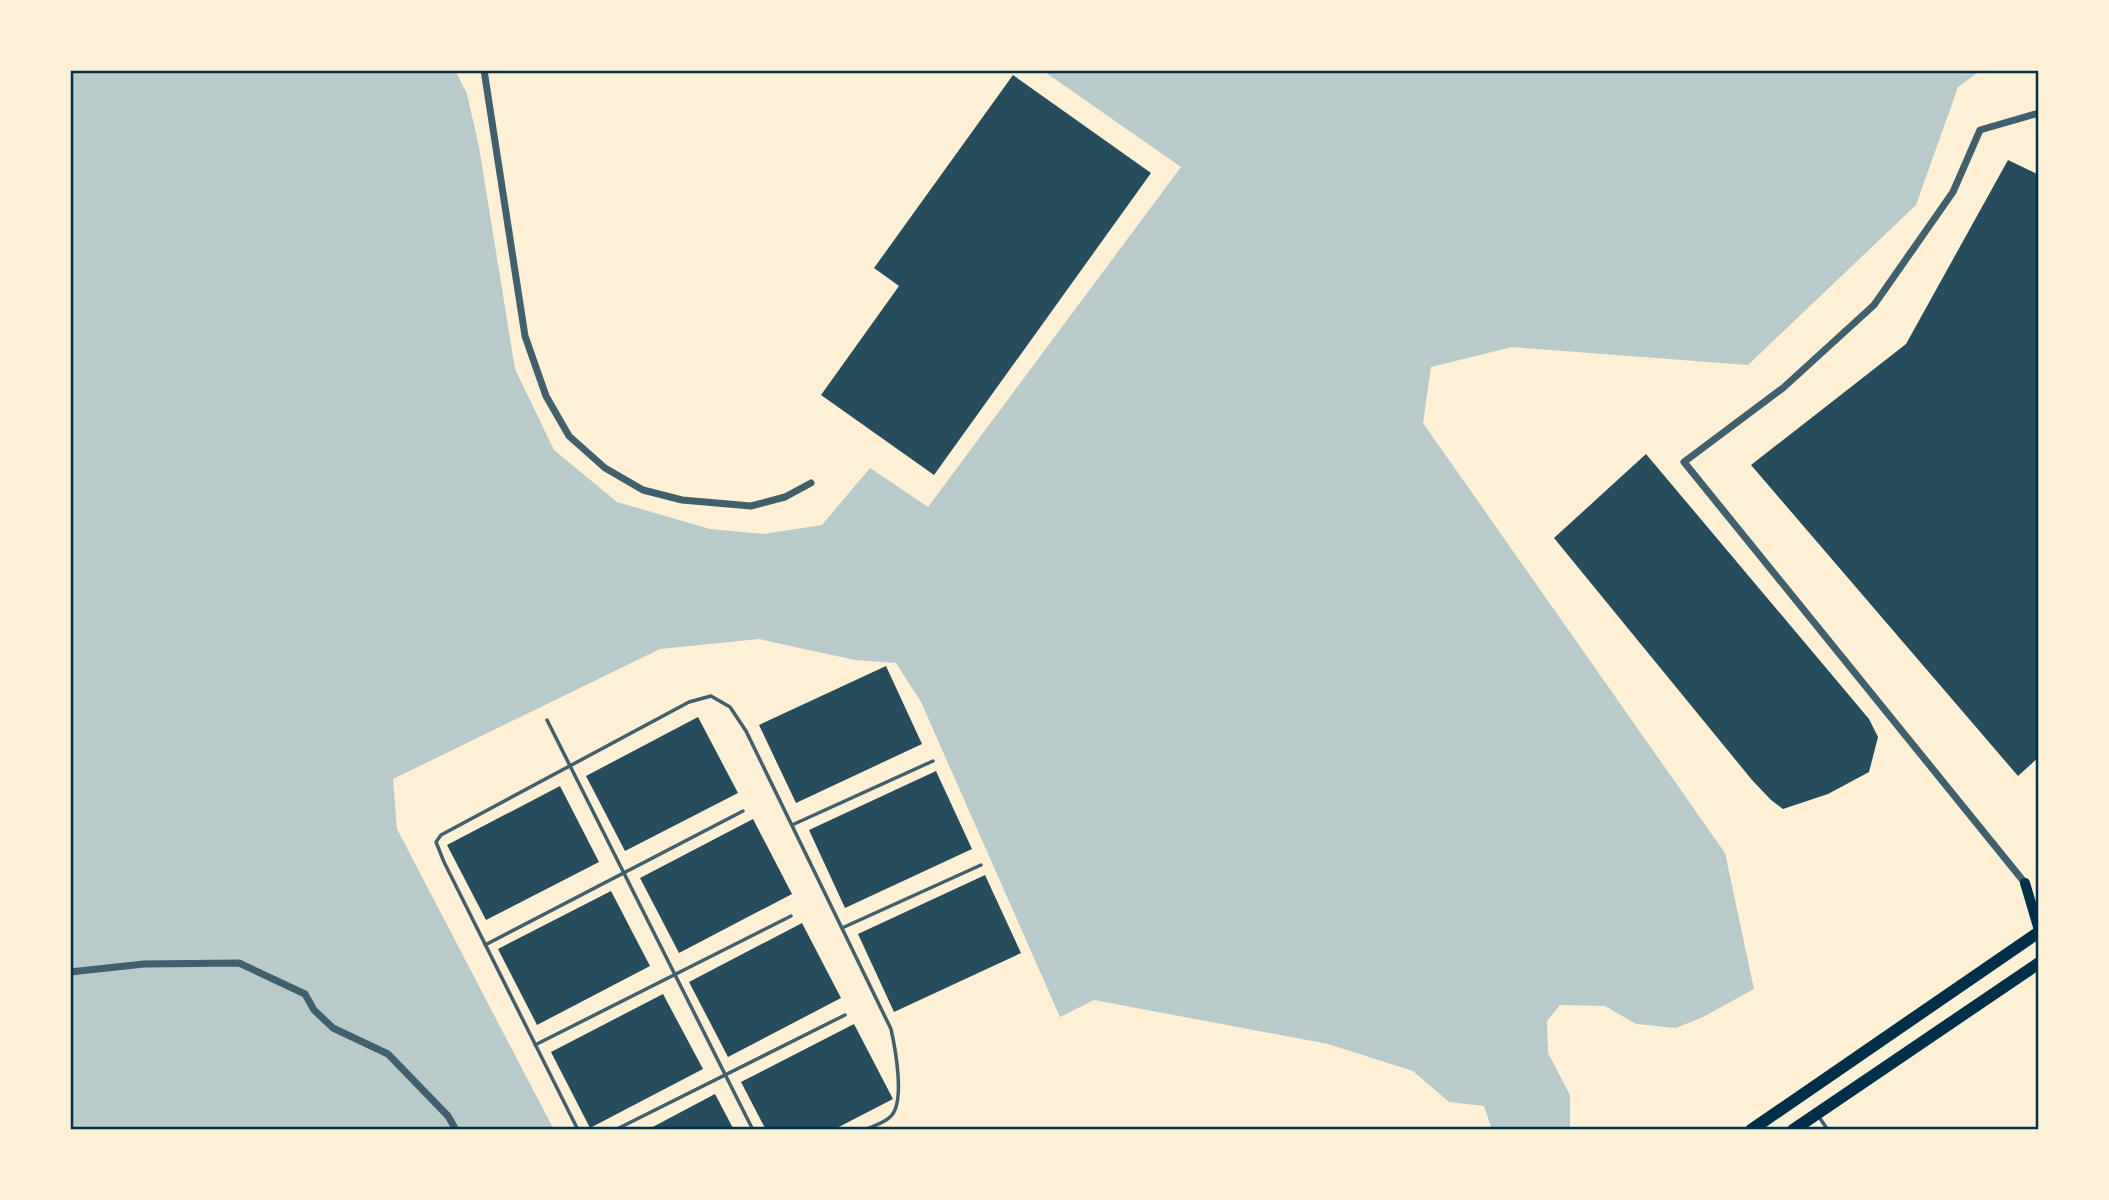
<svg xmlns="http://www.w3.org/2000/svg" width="2109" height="1200" viewBox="0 0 2109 1200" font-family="'Golos Text',sans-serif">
  <rect width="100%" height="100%" fill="#fdf0d5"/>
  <path fill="#b9caca" d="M70,70H455L467,94L479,147L515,369L554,450L617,502L710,529L764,534L822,525L870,468L928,507L1181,167L1042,70H1981L1958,87L1916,205L1748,365L1512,347L1431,367L1423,423L1725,853L1754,989L1703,1017L1676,1028L1636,1024L1605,1006L1560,1005L1547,1021L1548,1053L1570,1095V1130H1492L1484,1106L1449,1102L1413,1071L1328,1044L1094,1000L1060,1017L921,702L896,663L855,660L759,639L660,649L393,779L397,829L554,1130H70Z"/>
  <path fill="#264d5e" d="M1013,75L1151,173L934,475L821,395L899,286L874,268Z
    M2008,160L2039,175V757L2018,776L1751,465L1906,344Z
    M1646,454L1869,719L1878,737L1869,772L1828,794L1783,809L1771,800L1752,780L1554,538Z
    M886,666L922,744L796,803L759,725Z
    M698,717L738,793L625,851L586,776Z
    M936,771L972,849L845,908L809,830Z
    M560,786L599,862L486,920L447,845Z
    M753,819L792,894L679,953L640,878Z
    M985,875L1021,953L894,1012L858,934Z
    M611,891L650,966L537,1025L498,949Z
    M802,923L841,998L728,1057L689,982Z
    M663,994L703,1069L590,1128L551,1052Z
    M854,1024L893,1099L833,1130H766L741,1082Z
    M715,1094L734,1130H647Z"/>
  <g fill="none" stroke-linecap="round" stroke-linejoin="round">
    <path stroke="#3f606c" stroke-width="3.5" d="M547,720L753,1130
      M792,825L933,761
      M842,928L981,865
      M485,945L743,811
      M535,1045L791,916
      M1819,1117L1828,1130
      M578,1130L444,862L436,842L441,835L689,702L711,696L730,707L746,731L891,1029C895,1047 906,1104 890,1117C884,1123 873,1126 865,1130
      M615,1130L845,1015"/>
    <path stroke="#3f606c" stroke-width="7" d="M484,70L525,336L546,396L569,436L605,468L643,490L682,500L751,506L785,497L811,483
      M2025,883L1684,462L1783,388L1874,305L1953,192L1980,130L2039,113
      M70,972L144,964L239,963L305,994L314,1010L333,1028L388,1054L448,1116L456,1130"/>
    <path stroke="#003049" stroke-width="10" d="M2025,883L2039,930"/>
    <path stroke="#003049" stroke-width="12" d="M1751,1130L2039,932
      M1793,1130L2039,963"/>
  </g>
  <rect width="2109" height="1200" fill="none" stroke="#fdf0d5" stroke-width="144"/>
  <rect x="72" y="72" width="1965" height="1056" fill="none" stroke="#003049" stroke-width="2.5"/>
</svg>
